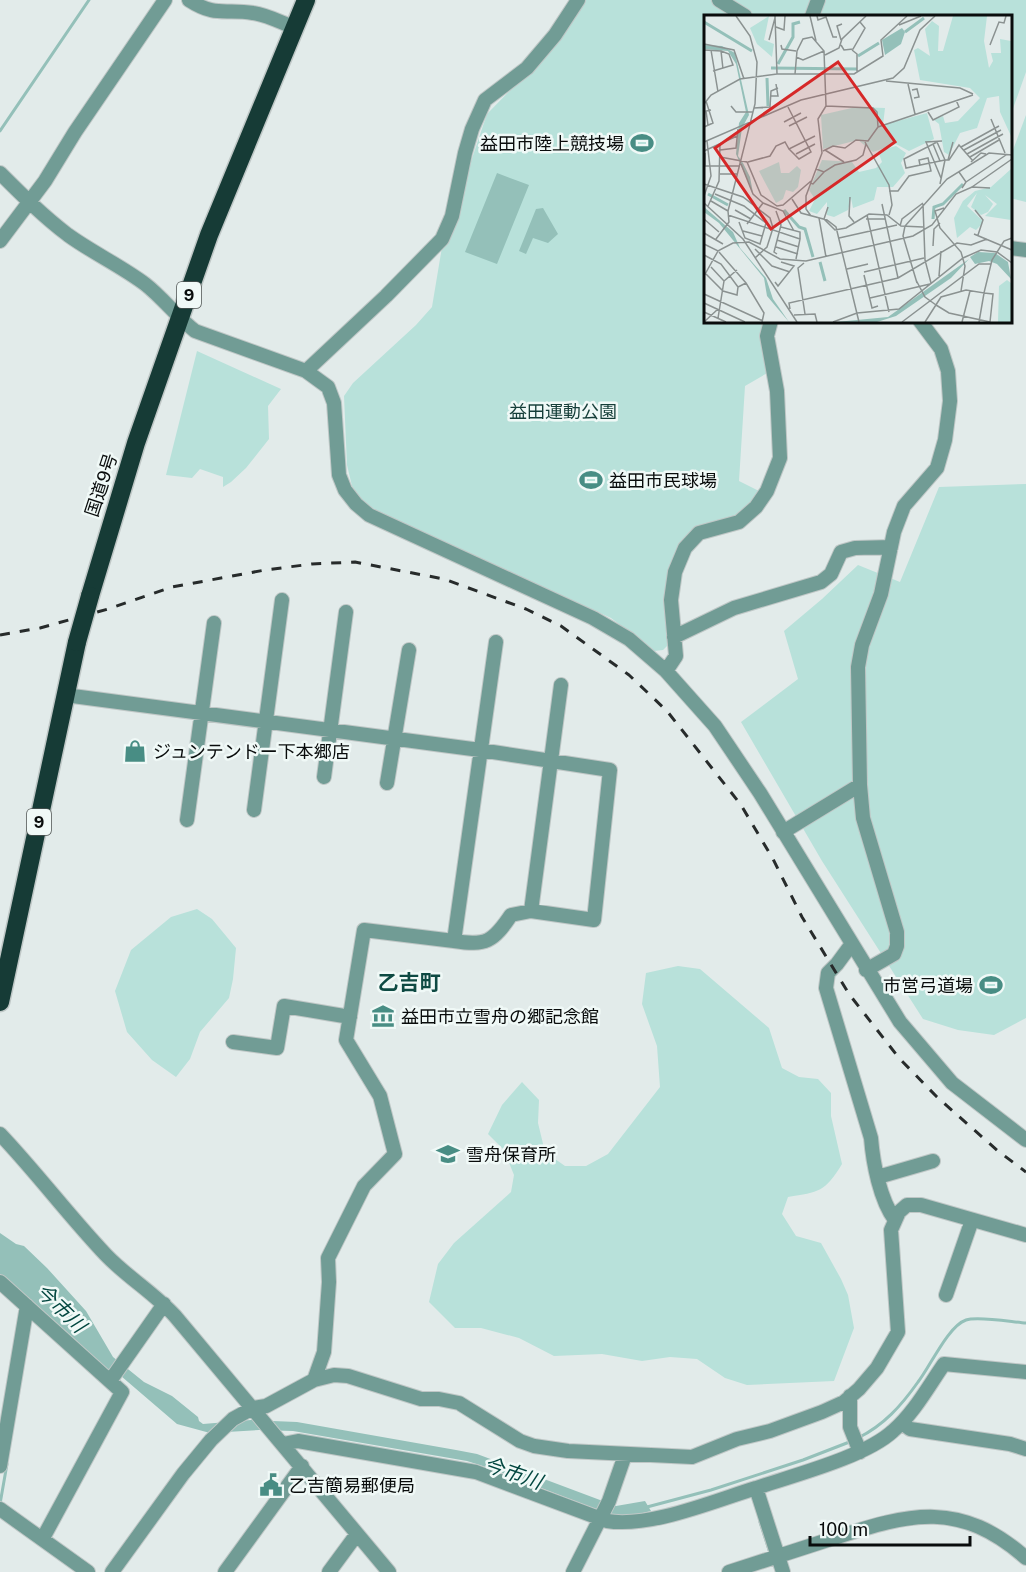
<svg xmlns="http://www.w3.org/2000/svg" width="1026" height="1572" viewBox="0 0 1026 1572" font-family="'Public Sans','Noto Sans JP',sans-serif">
  <rect width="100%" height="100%" fill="#e2ebea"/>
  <path fill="#b8e1da" d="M579,0H1026V72L1010,117V16H705V321H766L769,372L745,386L739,481L761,492L738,518L682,545L670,643L663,650L654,651L611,618L377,511L362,501L352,486L347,465L344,396L353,383L416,325L432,307L442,247L487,114L531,69Z
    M1026,115V202L1010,198V158Z
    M197,351L281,389L268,406L269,439L246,468L231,482L223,487V477L200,469L192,478L166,475Z
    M1026,484V1018L994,1035L958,1030L923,1019L822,861L741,722L798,679L784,631L822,599L858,565L900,582L939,487Z
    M197,909L212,919L236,948L233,979L229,998L200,1032L190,1059L176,1077L152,1060L127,1032L115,991L131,950L171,917Z
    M678,966L700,969L769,1028L782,1068L799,1077L818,1079L831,1093V1116L842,1164C825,1192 819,1192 788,1197L782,1214L796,1236L821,1243L841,1279L848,1295L854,1328L834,1381L747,1385L725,1378L697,1359L670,1357L642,1361L602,1354L554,1356L519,1338L481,1328H455L429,1302L438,1264L454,1243L511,1192L514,1175L504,1150L488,1134L502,1105L522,1082L539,1100L538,1123L545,1152L565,1166H586L608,1154L660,1087L657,1046L642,1004L646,973Z"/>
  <path fill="#94c0b9" d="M497,173L529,185L497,264L465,252Z
    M543,208L558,234L548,243L533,238L526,254L519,251L536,209Z
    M0,1233L16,1244L24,1246L47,1268L86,1311L113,1357L144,1382L172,1396L198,1417L199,1421L203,1424L251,1420L297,1422L456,1450L477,1454L616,1506L645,1501L651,1511L627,1517L614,1516L489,1468L467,1461L293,1431L259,1430L210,1433L177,1424L121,1376L106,1371L78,1343L0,1274Z"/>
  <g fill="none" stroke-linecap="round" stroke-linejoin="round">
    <path stroke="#94c0b9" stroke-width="3" d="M0,131L89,0
      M858,1438C884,1425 901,1406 918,1382C930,1367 948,1326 966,1320C978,1316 1012,1322 1026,1323
      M0,1504L7,1464
      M647,1507L711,1490L803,1460L852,1441
      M760,1522L770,1553"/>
    <g stroke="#bfc7c6" stroke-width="16">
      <path id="minor" d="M189,0C217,18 225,8 253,13C267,15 280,22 293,27
        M719,0L745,16
        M812,16L818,0
        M0,173C22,195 43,216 68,235C93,253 121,266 145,284C163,298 177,317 195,331L306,371L328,387L334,403L339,475L345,490L356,504L369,515L593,618L629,639L666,671L715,726L760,793L900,1022L952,1083L1026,1140
        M0,241L45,181L75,132L165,0
        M1010,248L1026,250
        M306,371L386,296L442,239L452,216L465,153L472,129L485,100L527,68L555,35L578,0
        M674,637L734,608L821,582L831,574L841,552L855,548L891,547
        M666,671L676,656L671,600L675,572L685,548L699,533L739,522L756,507L767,491L780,458L777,391L767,336L771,321
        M65,695L480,750L610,770L594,920L531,911L511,915C493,942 486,946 454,941
        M324,777L346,612
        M387,783L409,650
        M860,785L863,818L897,932V946L894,954L866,970
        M254,810L282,600
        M187,820L214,623
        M783,832L860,785L858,667L862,645L881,594L894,532L904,506L937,468L945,440L950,401L948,371L941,349L920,321
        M531,911L561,685
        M851,945L837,964L828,973L826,988L871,1138C873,1163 880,1200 895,1220
        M233,1042L277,1048L284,1006L350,1017
        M0,1134C37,1173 69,1216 106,1255C127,1277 154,1293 175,1316L389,1572
        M878,1177L933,1161
        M0,1282L122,1392L43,1538
        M946,1295L972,1220
        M314,1380L324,1352L329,1282L328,1258L364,1186L395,1154L380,1096L346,1040L364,930L454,941L496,642
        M110,1381L164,1304
        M850,1396V1427L860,1452
        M902,1423L910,1429L1010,1444L1026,1449
        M283,1444L298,1441L476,1472L607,1521C650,1528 714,1501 756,1488
        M0,1466L27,1306
        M0,1509L88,1572
        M112,1572L183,1474L211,1440L233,1419L253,1408L266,1406L314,1380L334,1375L348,1376L421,1399H439L459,1403L520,1441L534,1446L568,1451L692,1457L737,1439L770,1431L822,1412L844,1402L859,1389L877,1368L898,1332L891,1230L899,1212L907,1205H921L1026,1235
        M225,1572L302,1466
        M329,1572L357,1534
        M573,1572L609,1501L625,1455
        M729,1572C764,1561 799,1549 834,1538C911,1513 960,1500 1026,1558
        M783,1572L756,1488C794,1475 865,1457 893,1431C914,1413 928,1387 944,1364L1026,1372"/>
    </g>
    <g stroke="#bfc7c6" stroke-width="21">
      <path id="highway" d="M90,596L136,443L209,235L306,0
        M0,1002L77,642"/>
    </g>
    <use href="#minor" stroke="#719c95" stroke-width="14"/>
    <use href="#highway" stroke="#163b36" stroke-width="18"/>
    <path stroke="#272b2b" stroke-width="3" stroke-dasharray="10 10" stroke-linecap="butt" d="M0,635L40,628L108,609L172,587L265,570L312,564L355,562L444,579L526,609L561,626L629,675L667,711L741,805L773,859L802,917L849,994L899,1058L937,1097L998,1151L1026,1172"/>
    <g stroke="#bfc7c6" stroke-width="21" stroke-linecap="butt">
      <path id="highway-bridge" d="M77,642L90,596"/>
    </g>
    <use href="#highway-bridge" stroke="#163b36" stroke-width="18"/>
  </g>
  <defs>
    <g id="stadium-bare" transform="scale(1.8)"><path d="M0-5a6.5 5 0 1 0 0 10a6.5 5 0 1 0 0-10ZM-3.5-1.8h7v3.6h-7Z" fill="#488d84" stroke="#f0f9f7" stroke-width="2.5" paint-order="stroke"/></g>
    <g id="shop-bare" transform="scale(1.8)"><path d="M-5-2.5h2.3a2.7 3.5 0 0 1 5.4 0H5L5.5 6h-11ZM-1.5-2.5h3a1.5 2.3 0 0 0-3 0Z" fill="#488d84" stroke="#f0f9f7" stroke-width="2.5" paint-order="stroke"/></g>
    <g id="museum-bare" transform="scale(1.8)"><path d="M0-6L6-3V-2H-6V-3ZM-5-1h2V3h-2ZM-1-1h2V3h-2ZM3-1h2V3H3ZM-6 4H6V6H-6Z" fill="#488d84" stroke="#f0f9f7" stroke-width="2.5" paint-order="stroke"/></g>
    <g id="school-bare" transform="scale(1.8)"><path d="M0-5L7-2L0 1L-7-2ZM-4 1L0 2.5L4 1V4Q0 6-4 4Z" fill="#488d84" stroke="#f0f9f7" stroke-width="2.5" paint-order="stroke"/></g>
    <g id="civic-bare" transform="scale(1.8)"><path d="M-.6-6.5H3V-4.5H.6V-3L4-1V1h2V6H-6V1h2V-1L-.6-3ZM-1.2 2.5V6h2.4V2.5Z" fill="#488d84" stroke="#f0f9f7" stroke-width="2.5" paint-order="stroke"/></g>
  </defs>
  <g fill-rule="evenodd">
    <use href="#stadium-bare" x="642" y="143"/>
    <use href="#stadium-bare" x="591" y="480"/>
    <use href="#shop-bare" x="135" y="751"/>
    <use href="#stadium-bare" x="991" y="985"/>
    <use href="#museum-bare" x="383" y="1016"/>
    <use href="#school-bare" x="448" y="1154"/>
    <use href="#civic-bare" x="271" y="1485"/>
  </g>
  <g text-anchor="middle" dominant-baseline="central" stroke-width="5" stroke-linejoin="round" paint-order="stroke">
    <g fill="#f0f9f7" stroke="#4e5352" stroke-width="1.5">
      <rect x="177" y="282" width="24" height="26" rx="4.5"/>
      <rect x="27" y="809" width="24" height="26" rx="4.5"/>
    </g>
    <g font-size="16" font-weight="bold" fill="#090c0c">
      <text x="189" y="295">9</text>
      <text x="39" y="822">9</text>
    </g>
    <g font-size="18" fill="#090c0c" stroke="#f0f9f7" text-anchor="start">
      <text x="624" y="143" text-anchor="end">益田市陸上競技場</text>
      <text x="609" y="480">益田市民球場</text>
      <text x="153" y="751">ジュンテンドー下本郷店</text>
      <text x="973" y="985" text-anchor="end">市営弓道場</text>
      <text x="401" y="1016">益田市立雪舟の郷記念館</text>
      <text x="466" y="1154">雪舟保育所</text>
      <text x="289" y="1485">乙吉簡易郵便局</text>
    </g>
    <g font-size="18" fill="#153e39" stroke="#f0f9f7">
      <text x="563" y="411">益田運動公園</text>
    </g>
    <g font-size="18" fill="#090c0c" stroke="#f0f9f7">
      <text transform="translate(101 485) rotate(-72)">国道9号</text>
    </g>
    <g font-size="20" font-style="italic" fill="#034740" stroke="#f0f9f7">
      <text transform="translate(61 1308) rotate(44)">今市川</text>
      <text transform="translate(513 1473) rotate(19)">今市川</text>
    </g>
    <g font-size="21" font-weight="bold" fill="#0e4a43" stroke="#f0f9f7">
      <text x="409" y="982">乙吉町</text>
    </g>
  </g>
  <g transform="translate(704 15)">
    <rect width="308" height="308" fill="#e2ebea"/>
    <path d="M65,1L60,25L70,29L68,42L53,29L46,13ZM249,1H283L280,26L285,53L289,46L287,38H297L296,24L307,26V121L296,97L295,81L283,83L273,113L256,118L245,140L240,137L235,109L230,105L239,101L241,108L254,106L276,83L266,73L216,65L210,35L214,33L226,41L221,14L228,6L235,11L234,36H239ZM152,92L181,93L179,110L223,98L230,124L205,136L192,129L169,137L154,125L119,134L117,100ZM192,131L202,138L197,148L201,158L189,172H173L170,185L149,193L147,183L144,195L130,202L123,200V187L113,199L105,196L111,184L105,175L118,145L148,147L155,157L172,153L178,147L174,136ZM75,147L77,158H85L93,151L97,155L94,172L89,177L82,175L79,184L72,188L55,156ZM307,154V205L281,201L293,189L281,180L289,189L284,197L277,200L267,192L273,178L263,191L279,206L277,210L272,215L266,212L253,223L250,203L259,186L271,176L287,172ZM303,265L307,268V307H294L295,271Z" fill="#b8e1da"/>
    <path d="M198,13L201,17L197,29L181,40L178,25ZM0,30L18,31L31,38L45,100L38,113L34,141L39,148L46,162L49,178L32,139L35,108L42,97L32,49L24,36L0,34ZM0,192L29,217L36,233L62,263L69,284L85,307L63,281L60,263L15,208L0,197ZM274,237L291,238L304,247L307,264L293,249L285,246L271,249L266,242ZM265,244L247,263L192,301L173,307H132L184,302Z" fill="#94c0b9"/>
    <path fill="none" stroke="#94c0b9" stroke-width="3" d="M0,7L48,36M201,17L220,3M154,41L175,28M74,49L89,22V9L96,7M67,53L153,54M63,63L64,91M4,179L24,190M80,195L95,212L101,214L109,242M229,204L230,192L239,189L259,169M116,247L121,266"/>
    <path fill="none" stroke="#8b9291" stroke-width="1.5" d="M71,1L73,59M106,1L112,26M113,1L114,5L122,2L129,22H133M195,10L217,1M72,12L80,15L81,1M65,25L71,3M137,25L133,11L138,9M0,29L30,35L40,64M77,30L78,34L92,36M137,30L140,35L149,34L161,13L156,7M286,30L295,7L300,8L302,1M0,35L17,36L19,54M7,35L14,77M148,35L153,39V57M121,40L135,33L138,24L162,1M92,42L99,45L120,36M9,56L29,50L25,39L17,36M91,59L93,36L99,24L108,22L120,36L122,91L114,104L118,138L102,181V194L107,201M182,66L256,73L269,79M204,69L211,99M208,75L213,74L215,82L210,83M67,81H74L72,69M0,89L7,80L36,64L73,59H150L179,41L177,25L203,1M27,91L32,97H49M84,92L107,137L95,144L85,134M50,93L66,92L67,76L74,73M224,97L229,105L255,92L252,85M287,104L301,138M80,107L97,98M4,110L2,96L7,95M85,111L103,102M0,112L9,108L2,86M174,112L269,80M0,127L97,85L189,63L200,53L216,15L231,1M161,127L185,170L188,190L185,200M229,129L236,146M257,132L295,111M16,135L32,133L34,114M121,135L140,147M260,135L297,115M0,136L33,121M119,136L129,131L141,133L152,125L164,126L174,112L173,97L169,93L122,91M1,138V151H16M92,139L111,129M263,139L299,119M16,142L43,147L57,180L73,191L79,190L107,166M266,142L295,125M244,145L249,127M44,147L66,141L72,131L81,127L85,134L111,121M267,147L277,138L282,139M37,149L49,179L59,188M16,151H36M112,154L120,157L131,150L152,145L159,140L162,129M255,157L262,167L258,173M16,159H34M237,163L222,127L238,126M262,167L302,140M106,168L109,169L120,157M0,169L39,182L66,203L69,213L63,232L51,243M236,169L241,145L233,127L200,144L202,153L226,148L241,145H245L255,130L269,146M268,172L308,144M185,176H194L205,161L227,156L224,143L215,145L216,150M11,179L40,191L62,208L56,229L41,223L35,207M0,181L7,161L3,126M146,182L145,201L150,207M88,184L97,198L123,205L132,212L155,307M7,186L24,196M0,188L39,224L93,307M178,189L194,263M219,189L221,245L227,268M4,191L15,166L16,129M124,192L120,204L131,215L142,213L165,199L183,200L197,211L219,212M240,193L231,196L236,213L257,237L261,251L257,276M31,195L47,204M271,195L279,205L274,220M72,196L77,210L70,237L73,239M24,200L96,224L92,244M163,200L185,297M115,203L122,242M0,204L15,217M162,204H181M43,209L59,188L79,196L90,216M196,211L198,204L219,188M77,212L96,217V224M39,216L58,221M0,218L19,229M270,219L308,235M135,223L193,210M12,224L25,207L24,196L51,89L53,47L46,21L32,1M73,225L95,232M0,229L14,236L29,228L45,227L76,244L102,246L209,221L228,210L252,179L268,172L286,173M229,231L230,214L236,208M72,232L94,239M51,234L68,251L86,257M15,237L42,268L60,298L58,307M0,240L17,249L34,272M100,248L94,253L101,299M7,252L20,266L33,255M143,254L164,249M160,257L220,243M2,259L19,276L33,280L34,272L42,268M160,260L168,293L174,291M0,261L14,236M235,261L237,236M212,265L221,282L232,290M71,267L74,271L90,251L77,247M213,268L199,221L201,211L243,164L285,138L308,140M0,279L59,306M166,283L226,269M0,288L41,307M232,290L245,298L286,307M86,294L85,288L194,263L253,228L267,230L283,224M0,297L22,307M90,300L111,299L113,307M14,303L20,266M0,307L14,294M129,307L153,298L195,294L259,243L277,235L293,237L308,248M198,307L275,249H287M221,307L237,282L262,275L280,278L288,245L300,226L308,223M258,307L266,276M275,307L280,278L289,279L286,307"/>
    <path fill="#d62828" fill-opacity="0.15" stroke="#d62828" stroke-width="3" d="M134,47L191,127L67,214L11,133Z"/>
    <rect width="308" height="308" fill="none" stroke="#090c0c" stroke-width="3"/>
  </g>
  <path d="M810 1536v9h160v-9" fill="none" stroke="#090c0c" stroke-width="3"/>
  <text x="819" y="1536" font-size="18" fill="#090c0c" stroke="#f0f9f7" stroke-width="4.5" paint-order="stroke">100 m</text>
</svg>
